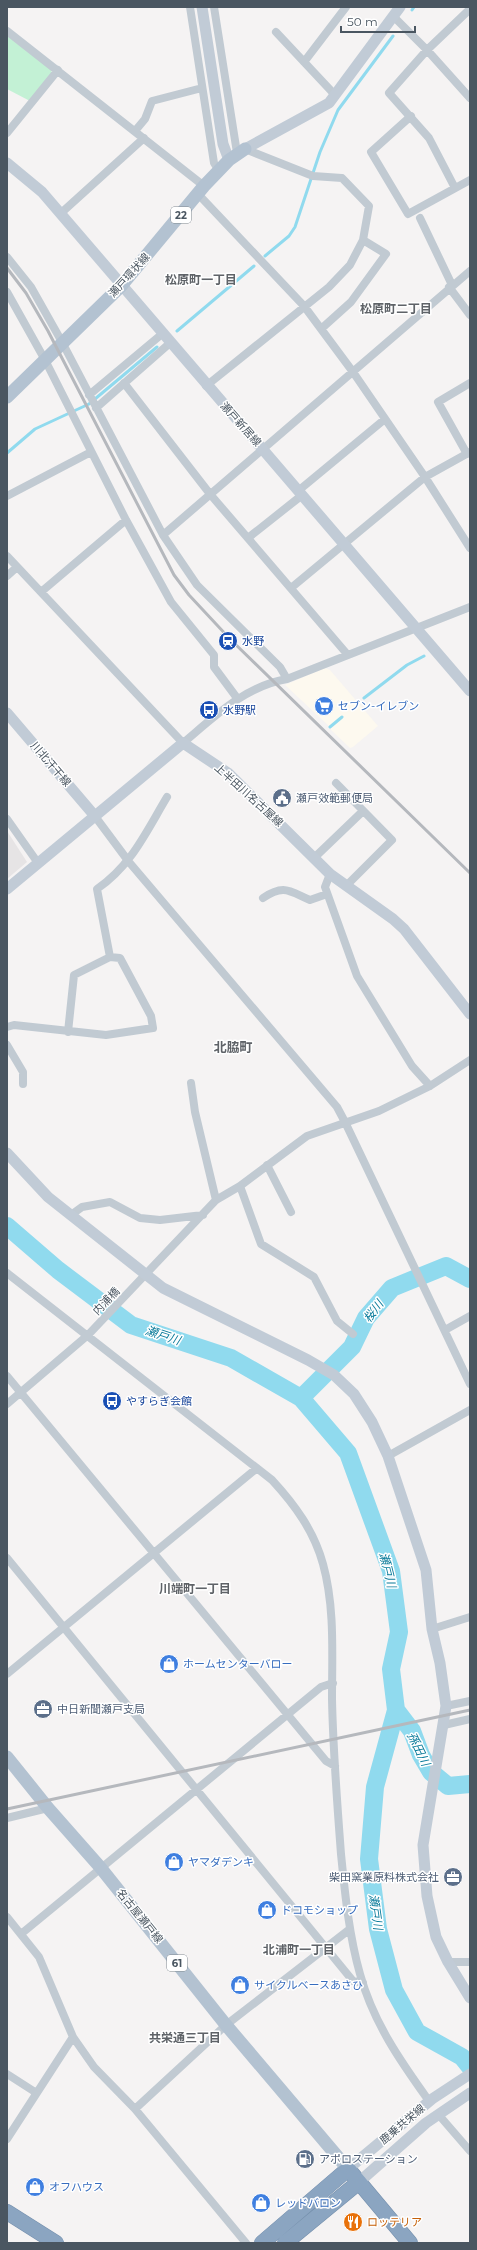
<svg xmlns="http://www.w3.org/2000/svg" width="477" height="2250" viewBox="0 0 477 2250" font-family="Montserrat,'Noto Sans JP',sans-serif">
  <rect width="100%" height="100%" fill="#f5f3f3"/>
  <path fill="#fdf9ef" d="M325,668L330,670L378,726L353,747L350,748L331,730V728L285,685Z"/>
  <path fill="#e6e4e5" d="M7,831L27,862L7,879Z"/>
  <path fill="#c3f1d5" d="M7,35L52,69L51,74L30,101L7,89Z"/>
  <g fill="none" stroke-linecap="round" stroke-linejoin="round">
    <path stroke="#90daee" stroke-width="3" d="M412,10L414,7
      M265,256L289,236L295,227L320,152L338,110L393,36
      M177,331L254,266
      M7,453L35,429L89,404L157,347
      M364,698L407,665L424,656
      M330,727L342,717"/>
    <path stroke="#90daee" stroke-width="18" d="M7,1226L58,1270L131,1325L231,1358L301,1398L348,1453L391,1571L399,1632L391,1669L396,1710L375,1787L369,1859L378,1929L394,1990L417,2032L462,2057L470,2067
      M301,1398L352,1347L366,1318L392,1288L446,1266L470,1279
      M396,1710L412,1731L421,1755L431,1772L448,1786L470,1784"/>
    <g stroke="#7690ad" stroke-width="16">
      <path id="highway" d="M7,2212L56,2243
        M262,2243L348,2169L410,2243
        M285,2243L359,2182"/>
    </g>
    <path stroke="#c1cad2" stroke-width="8" d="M190,7L214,163L219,171
      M214,7L237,153
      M394,17L427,50L470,98
      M7,31L204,186
      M276,32L335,95
      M304,62L346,7
      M411,116L371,152L408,214L470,180
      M135,131L145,119L152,101L202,88
      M7,133L58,70
      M455,188L429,138L389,93L427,50L470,9
      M198,194L304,306L353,372L425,477L470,548
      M60,214L144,138
      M420,218L452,285
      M7,257L31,287L62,342L163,535L197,585L280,667L287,679
      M449,287L470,315
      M7,292L45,360L126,520L171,602L214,655V667L237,698
      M321,329L351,302L386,254L363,240
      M124,383L210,494L347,654
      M206,386L329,287L350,265L363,240L369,206L342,178L313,176L245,149
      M89,395L162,334
      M96,408L170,343
      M467,454L438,402L470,383
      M298,491L385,419
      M7,496L91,452
      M163,535L470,271
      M248,538L301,496
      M7,556L183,743C214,717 245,686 287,679L470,607
      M7,576L17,567
      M291,588L425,477L470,452
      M41,592L126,520
      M336,783L392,840L347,885
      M94,815L129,862L337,1107L345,1122L470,1384
      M7,819L38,863
      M314,858L363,811
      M330,874L325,887L357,976L412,1066L430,1086
      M263,898C284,884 289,891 310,900L327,894
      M7,1027L14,1025L106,1035L153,1028L151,1016L120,958L110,957
      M68,1032L74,975L110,957L97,889C131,866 146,832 167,797
      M7,1045L23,1072V1084
      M191,1083L195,1112L216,1200
      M267,1165L291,1212
      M240,1186L261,1244L314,1277L337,1321L353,1334
      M71,1215L82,1207L110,1202L140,1218L160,1220L203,1215
      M7,1273L272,1480C295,1505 314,1531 323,1564C335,1607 332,1654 332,1699C333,1750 337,1802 341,1854C345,1894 349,1935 360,1974C373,2022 401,2062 429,2101
      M445,1330L470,1316
      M7,1376L326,1761L335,1766
      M7,1404L88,1335L216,1200L240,1186L307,1136L379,1111L430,1086L470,1060
      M388,1456L470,1410
      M7,1558L353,1981L363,1983
      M432,1629L470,1617
      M7,1674L257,1468
      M446,1706L470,1701
      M444,1725L470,1719
      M7,1818L48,1808
      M7,1917L39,1957L73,2037L94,2067L135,2109L246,2243
      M21,1934L321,1687L333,1683
      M448,1962H470
      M7,2074L35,2092
      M135,2109L226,2025L350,1929
      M438,2114L470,2151
      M7,2139L73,2037"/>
    <path stroke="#c1cbd6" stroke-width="11" d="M202,7L223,144L229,160
      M245,149L329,103L400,7
      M7,163L42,192L470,691
      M7,713L94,815
      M7,889L183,743L228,773L330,874L393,919L404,929L470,1014
      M7,1153L48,1197L163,1288L308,1360L334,1375L354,1394L372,1422L388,1456L426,1570L432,1629L440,1663L446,1706L423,1845L427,1896L436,1937L448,1962L470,1998
      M348,2169L432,2099L470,2074
      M359,2182L426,2123L470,2093"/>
    <path stroke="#b3c2d1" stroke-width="13" d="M7,397L121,286L204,186L229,160L245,149
      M7,1757L48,1808L100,1867L226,2025L348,2169"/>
    <use href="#highway" stroke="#8ba5c1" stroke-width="15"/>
    <path stroke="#b5b8bd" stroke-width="3" d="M7,268L26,293L48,331L174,575L189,595L230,639L470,873
      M7,1809L470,1710"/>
  </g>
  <defs>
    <g id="station-disc" transform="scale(1)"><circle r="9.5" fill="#1a4fb4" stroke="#fff"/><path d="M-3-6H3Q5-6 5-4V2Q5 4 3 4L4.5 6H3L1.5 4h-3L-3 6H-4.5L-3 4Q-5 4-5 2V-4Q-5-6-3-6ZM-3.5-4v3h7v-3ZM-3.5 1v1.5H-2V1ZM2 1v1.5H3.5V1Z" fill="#fff"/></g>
    <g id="supermarket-disc" transform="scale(1)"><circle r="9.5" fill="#3f7fe0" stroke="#fff"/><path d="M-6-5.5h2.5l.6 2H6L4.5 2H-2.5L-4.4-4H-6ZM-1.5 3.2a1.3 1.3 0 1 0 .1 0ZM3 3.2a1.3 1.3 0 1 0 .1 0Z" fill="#fff"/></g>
    <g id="bus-disc" transform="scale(1)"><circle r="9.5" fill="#1a4fb4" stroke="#fff"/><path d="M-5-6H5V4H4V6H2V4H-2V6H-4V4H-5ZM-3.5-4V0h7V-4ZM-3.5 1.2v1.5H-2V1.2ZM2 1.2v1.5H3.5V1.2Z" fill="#fff"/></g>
    <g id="civic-disc" transform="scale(1)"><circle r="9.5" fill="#5c6f8a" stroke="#fff"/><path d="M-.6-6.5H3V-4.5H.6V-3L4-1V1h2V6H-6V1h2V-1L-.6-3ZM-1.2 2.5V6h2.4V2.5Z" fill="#fff"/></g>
    <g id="shop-disc" transform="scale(1)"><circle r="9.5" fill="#3f7fe0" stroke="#fff"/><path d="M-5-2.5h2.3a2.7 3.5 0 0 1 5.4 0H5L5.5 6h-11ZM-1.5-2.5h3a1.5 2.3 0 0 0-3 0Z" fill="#fff"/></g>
    <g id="office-disc" transform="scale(1)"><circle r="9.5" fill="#5c6f8a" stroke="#fff"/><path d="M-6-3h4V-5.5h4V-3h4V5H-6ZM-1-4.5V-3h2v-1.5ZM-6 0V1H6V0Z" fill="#fff"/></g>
    <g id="fuel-disc" transform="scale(1)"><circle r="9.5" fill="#5c6f8a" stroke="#fff"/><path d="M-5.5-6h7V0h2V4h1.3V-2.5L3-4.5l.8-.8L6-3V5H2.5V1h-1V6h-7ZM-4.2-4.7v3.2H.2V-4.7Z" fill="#fff"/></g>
    <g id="restaurant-disc" transform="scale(1)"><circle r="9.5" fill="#e8710a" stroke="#fff"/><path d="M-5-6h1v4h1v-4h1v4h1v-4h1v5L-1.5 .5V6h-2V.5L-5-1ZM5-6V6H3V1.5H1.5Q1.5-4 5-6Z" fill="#fff"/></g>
  </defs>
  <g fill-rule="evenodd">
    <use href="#station-disc" x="228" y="641"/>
    <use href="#supermarket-disc" x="324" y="706"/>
    <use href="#bus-disc" x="209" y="710"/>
    <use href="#civic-disc" x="282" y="798"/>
    <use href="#bus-disc" x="112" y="1401"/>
    <use href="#shop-disc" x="169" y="1664"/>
    <use href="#office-disc" x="43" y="1709"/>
    <use href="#shop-disc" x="174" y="1862"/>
    <use href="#office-disc" x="453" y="1877"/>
    <use href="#shop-disc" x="267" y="1910"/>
    <use href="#shop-disc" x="240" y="1985"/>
    <use href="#fuel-disc" x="305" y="2159"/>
    <use href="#shop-disc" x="35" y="2187"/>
    <use href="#shop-disc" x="261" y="2203"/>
    <use href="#restaurant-disc" x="353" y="2222"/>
  </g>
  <g text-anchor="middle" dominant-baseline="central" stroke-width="3" stroke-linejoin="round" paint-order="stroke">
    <g fill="#fff" stroke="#808990" stroke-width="1">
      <rect x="171" y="207" width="20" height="16" rx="3"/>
      <rect x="167" y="1955" width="20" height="16" rx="3"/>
    </g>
    <g font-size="10" font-weight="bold" fill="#4a5661">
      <text x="181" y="215">22</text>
      <text x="177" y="1963">61</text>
    </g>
    <g font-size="11" fill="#4a5661" stroke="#fff">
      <text transform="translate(129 275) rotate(-48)">瀬戸環状線</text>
      <text transform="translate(241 424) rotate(48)">瀬戸新居線</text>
      <text transform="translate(51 764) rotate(49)">川北汗干線</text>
      <text transform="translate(249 795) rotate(42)">上半田川名古屋線</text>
      <text transform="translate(106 1301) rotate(-46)">内浦橋</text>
      <text transform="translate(140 1916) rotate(51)">名古屋瀬戸線</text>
      <text transform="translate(402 2124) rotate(-40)">鹿乗共栄線</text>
    </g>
    <g font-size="11" fill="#164399" stroke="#fff" text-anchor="start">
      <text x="242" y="641">水野</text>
      <text x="223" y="710">水野駅</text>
      <text x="126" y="1401">やすらぎ会館</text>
    </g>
    <g font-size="11" fill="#366cbe" stroke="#fff" text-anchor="start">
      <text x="338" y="706">セブン-イレブン</text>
      <text x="183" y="1664">ホームセンターバロー</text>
      <text x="188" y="1862">ヤマダデンキ</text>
      <text x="281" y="1910">ドコモショップ</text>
      <text x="254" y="1985">サイクルベースあさひ</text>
      <text x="49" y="2187">オフハウス</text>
      <text x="275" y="2203">レッドバロン</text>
    </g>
    <g font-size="11" fill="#4e5e75" stroke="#fff" text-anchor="start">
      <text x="296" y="798">瀬戸效範郵便局</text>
      <text x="57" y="1709">中日新聞瀬戸支局</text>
      <text x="439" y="1877" text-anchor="end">柴田窯業原料株式会社</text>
      <text x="319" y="2159">アポロステーション</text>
    </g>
    <g font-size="11" fill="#c56008" stroke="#fff" text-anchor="start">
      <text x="367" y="2222">ロッテリア</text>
    </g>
    <g font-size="12" font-weight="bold" fill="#5f6368" stroke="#fff">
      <text x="201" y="279">松原町一丁目</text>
      <text x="396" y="308">松原町二丁目</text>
      <text x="195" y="1588">川端町一丁目</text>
      <text x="299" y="1949">北浦町一丁目</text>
      <text x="185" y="2037">共栄通三丁目</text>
    </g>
    <g font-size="12" font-style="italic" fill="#0c7c9b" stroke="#fff">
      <text transform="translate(373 1311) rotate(-52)">桜川</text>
      <text transform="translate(163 1335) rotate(18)">瀬戸川</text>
      <text transform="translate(388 1570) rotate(76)">瀬戸川</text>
      <text transform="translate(419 1749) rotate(64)">孫田川</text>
      <text transform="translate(376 1912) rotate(82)">瀬戸川</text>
    </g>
    <g font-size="13" font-weight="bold" fill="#5f6368" stroke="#fff">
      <text x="233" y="1047">北脇町</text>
    </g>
  </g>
  <rect width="477" height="2250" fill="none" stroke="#4a5661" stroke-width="16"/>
  <path d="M341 26v6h74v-6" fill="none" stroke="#4a5661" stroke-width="2"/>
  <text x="347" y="26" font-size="12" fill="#4a5661" stroke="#ffffff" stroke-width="3" paint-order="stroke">50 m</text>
</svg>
